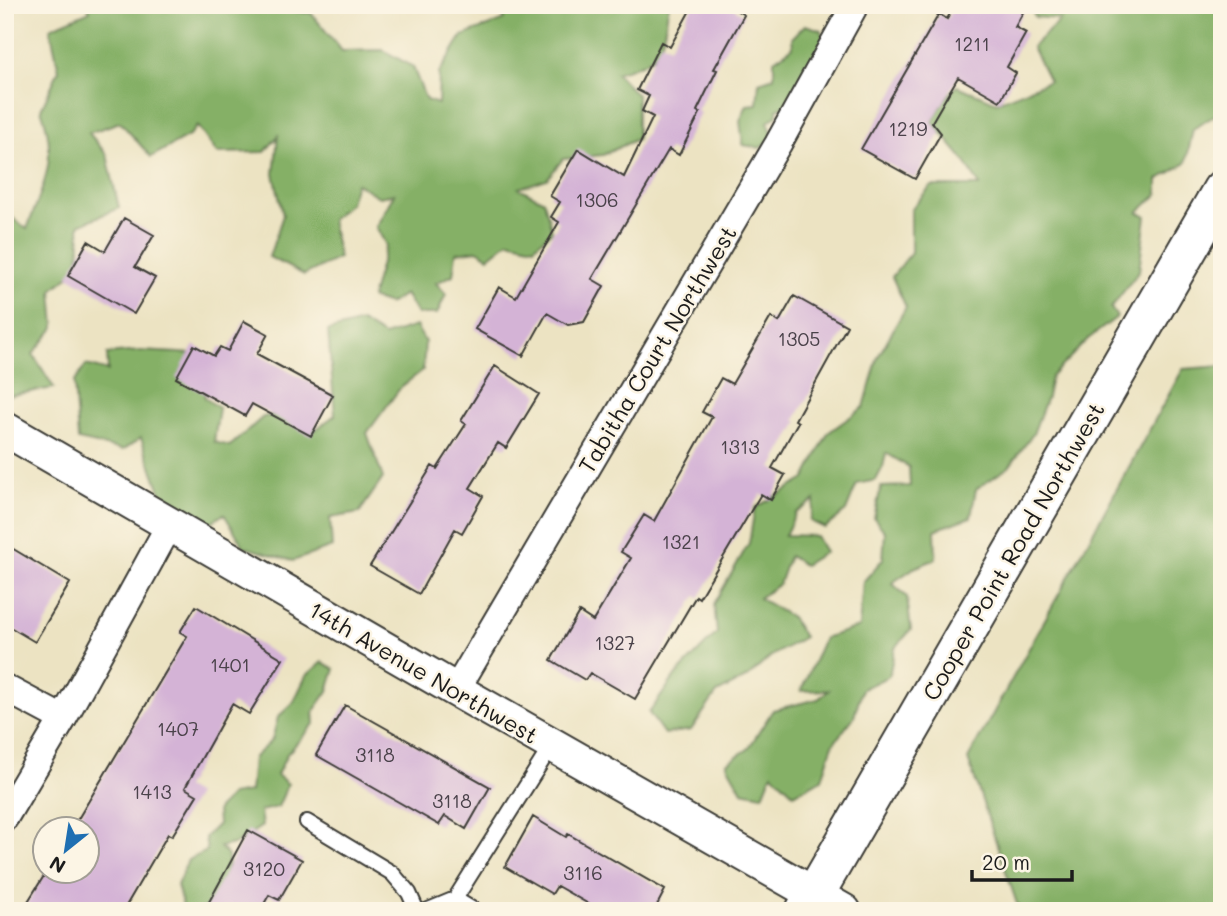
<svg xmlns="http://www.w3.org/2000/svg" width="1227" height="916" viewBox="0 0 1227 916" font-family="Mali,sans-serif">
  <rect width="100%" height="100%" fill="#fcf5e5"/>
  <filter id="ink" filterUnits="userSpaceOnUse"><feTurbulence type="fractalNoise" baseFrequency=".0143" numOctaves="2"/><feDisplacementMap in="SourceGraphic" scale="14" xChannelSelector="R" yChannelSelector="G"/><feConvolveMatrix kernelMatrix="1 2 1 2 8 2 1 2 1" color-interpolation-filters="sRGB"/></filter>
  <filter id="wash" filterUnits="userSpaceOnUse"><feTurbulence type="fractalNoise" baseFrequency=".00686" numOctaves="4" result="noise"/><feDisplacementMap in="SourceGraphic" scale="28" xChannelSelector="R" yChannelSelector="G"/><feGaussianBlur stdDeviation="1.57" result="paint"/><feColorMatrix in="noise" values="0 0 0 0 0 0 0 0 0 0 0 0 0 0 0 0 0 1.4 0 .05"/><feComposite in="paint" operator="in"/></filter>
  <g filter="url(#wash)">
    <rect width="100%" height="100%" fill="#ece3c2"/>
    <path fill="#85b066" stroke="#506641" stroke-width="2" d="M87,5H236L311,13L342,51L383,50L413,67L426,100L438,104L439,73L462,36L504,20L502,5H669C660,52 665,58 616,73L637,95V139L603,155L563,159L547,179L519,188L544,201L552,231L534,247L509,241L489,257L477,250L456,253L453,275L436,283L446,294L437,314H417L405,294L389,304L371,298L386,245L376,227L394,194L379,197L356,183L350,203L331,220L339,258L304,275L269,257L283,215L274,174L278,136L265,152L217,153L197,126L189,136L151,157L120,122L89,133L107,155L119,208L79,225C81,262 82,267 52,290L55,327L33,354L54,388L5,396V212L27,229C44,183 59,158 41,109L59,70L50,28L90,11Z
      M1029,5H1222V111L1193,129L1186,163L1158,180V194L1138,212L1146,216L1139,271L1111,308L1117,317L1088,339L1051,377L1047,397L1033,434L1009,467L976,489L971,517L935,530L936,559L914,568L892,583L907,597L911,630L895,648L889,676L862,689L854,717L833,744L822,779L794,794L772,773L763,795L742,791L726,763L748,749L773,710L818,699L829,690L801,691L824,638L859,627L863,582L883,559L885,532L874,518L881,487L910,486L909,467L886,453L883,467L876,480L857,484L846,511L825,528L810,521L815,500L796,513L785,535L816,536L825,552L804,565L789,556L779,584L759,598L791,617L804,637L770,657L748,677L717,693L691,730L664,734L649,713L676,675L717,633L714,604L749,543L755,508L805,479L828,433L864,407L878,357L906,307L892,277L911,253V209L931,186H980L964,160L932,122L945,99L957,86L997,102L1049,81L1032,47L1061,19L1035,17Z
      M805,25L822,30L824,43L793,102L777,109V115L768,122L774,137L760,148L743,145L740,121L747,105L757,104L759,82L774,77V60L793,47L792,38Z
      M361,322L384,336L416,326L425,342L423,370L401,387L367,433L383,478L359,513L330,518L332,547L293,561L244,547L224,514L204,527L163,499L141,438L123,450L78,440L74,383L86,365L108,371L107,354L140,351L198,354L205,398L219,408L214,442L230,446L263,417L285,413L311,433L335,415L328,331Z
      M1222,366V911H1026L1017,904L968,759L1183,369Z
      M322,662L335,669L328,691L314,711L315,723L287,754L277,775L288,784L278,807L260,811L262,826L237,843L220,847L228,856C227,885 221,911 184,911L177,885L188,860L207,851L205,837L218,824L217,810L231,795L250,792L253,758L272,740L278,717L293,703L306,676Z"/>
    <g id="blocks">
      <path fill="#d4b3d6" d="M693,5H728L744,15L714,69L717,70L697,111L700,113L679,155L669,149L592,279L604,286L584,322L568,325L547,313L523,356L475,329L499,287L516,297L559,222L551,217L560,202L550,196L578,149L624,177L653,117L642,111L649,96L637,90L661,42L670,47Z
        M955,5H1027L1015,27L1026,33L1007,67L1016,73L1000,101L958,77L932,122L941,133L915,179L861,149L939,14L947,19Z
        M124,218L154,235L135,267L155,278L134,314L68,276L88,241L105,251Z
        M794,296L847,326L795,420L798,422L772,468L785,475L771,500L761,494L699,598L696,596L635,699L590,673L585,680L551,660L579,612L593,621L631,558L621,552L644,515L654,521L712,417L702,412L721,378L732,384L771,317L779,322Z
        M244,321L268,334L257,354L333,395L311,436L252,404L245,416L176,378L194,345L214,356L220,347L228,351Z
        M495,366L539,394L506,448L498,443L470,488L483,496L462,533L455,529L419,594L370,566L432,466L437,469L466,424L461,421Z
        M5,544L70,583L35,642L5,624Z
        M196,606L283,659L249,714L232,704L185,788L197,795L172,836L168,834L123,911H22L47,871H88V829H72L187,636L180,632Z
        M345,705L490,787L466,829L445,816L439,825L316,755Z
        M533,817L566,837L568,834L665,890L654,911H601L557,886L552,894L505,867Z
        M248,830L302,860L279,900L269,895L260,911H204Z"/>
    </g>
  </g>
  <g filter="url(#ink)">
    <use href="#blocks" fill-opacity="0" stroke="#3b3a35" stroke-width="2"/>
    <g fill="none" stroke-linecap="round" stroke-linejoin="round">
      <g stroke="#3b3a35" stroke-width="18">
        <path id="service" d="M307,822L392,873L409,893L417,911
          M455,899L552,745
          M426,911L455,899L475,911"/>
      </g>
      <g stroke="#3b3a35" stroke-width="30">
        <path id="minor" d="M5,688L63,719
          M456,690L778,144L855,5
          M5,817L63,719L169,526"/>
      </g>
      <g stroke="#3b3a35" stroke-width="37">
        <path id="tertiary" d="M5,429L456,690L844,911"/>
      </g>
      <g stroke="#3b3a35" stroke-width="42">
        <path id="secondary" d="M805,911L1222,190"/>
      </g>
      <use href="#service" stroke="#fff" stroke-width="14"/>
      <use href="#minor" stroke="#fff" stroke-width="26"/>
      <use href="#tertiary" stroke="#fff" stroke-width="33"/>
      <use href="#secondary" stroke="#fff" stroke-width="38"/>
    </g>
  </g>
  <g text-anchor="middle" dominant-baseline="central" stroke-width="5" stroke-linejoin="round" paint-order="stroke">
    <g font-size="19" fill="#4a424a">
      <text x="972" y="43">1211</text>
      <text x="908" y="128">1219</text>
      <text x="597" y="199">1306</text>
      <text x="799" y="338">1305</text>
      <text x="740" y="446">1313</text>
      <text x="681" y="541">1321</text>
      <text x="615" y="642">1327</text>
      <text x="230" y="664">1401</text>
      <text x="178" y="728">1407</text>
      <text x="375" y="754">3118</text>
      <text x="152" y="791">1413</text>
      <text x="452" y="800">3118</text>
      <text x="264" y="868">3120</text>
      <text x="583" y="872">3116</text>
    </g>
    <g font-size="23" fill="#1c1c1c" stroke="#fcf5e5">
      <text transform="translate(657 349) rotate(-59)">Tabitha Court Northwest</text>
      <text transform="translate(1013 551) rotate(-60)">Cooper Point Road Northwest</text>
      <text transform="translate(424 672) rotate(30)">14th Avenue Northwest</text>
    </g>
  </g>
  <rect width="1227" height="916" fill="none" stroke="#fcf5e5" stroke-width="28"/>
  <g transform="translate(66 850) rotate(210)"><circle r="33" fill="#fcf5e5" stroke="#a29e95" stroke-width="2"/>
  <path d="M0-5L12 26L0 18L-12 26Z" fill="#1f6fb2"/>
  <text y="-10" font-size="19" font-weight="bold" text-anchor="middle" fill="#1c1c1c">N</text>
  </g>
  <path d="M972 870v10h100v-10" fill="none" stroke="#1c1c1c" stroke-width="3.5"/>
  <text x="982" y="870" font-size="21" fill="#1c1c1c" stroke="#fcf5e5" stroke-width="5" paint-order="stroke">20 m</text>
</svg>
